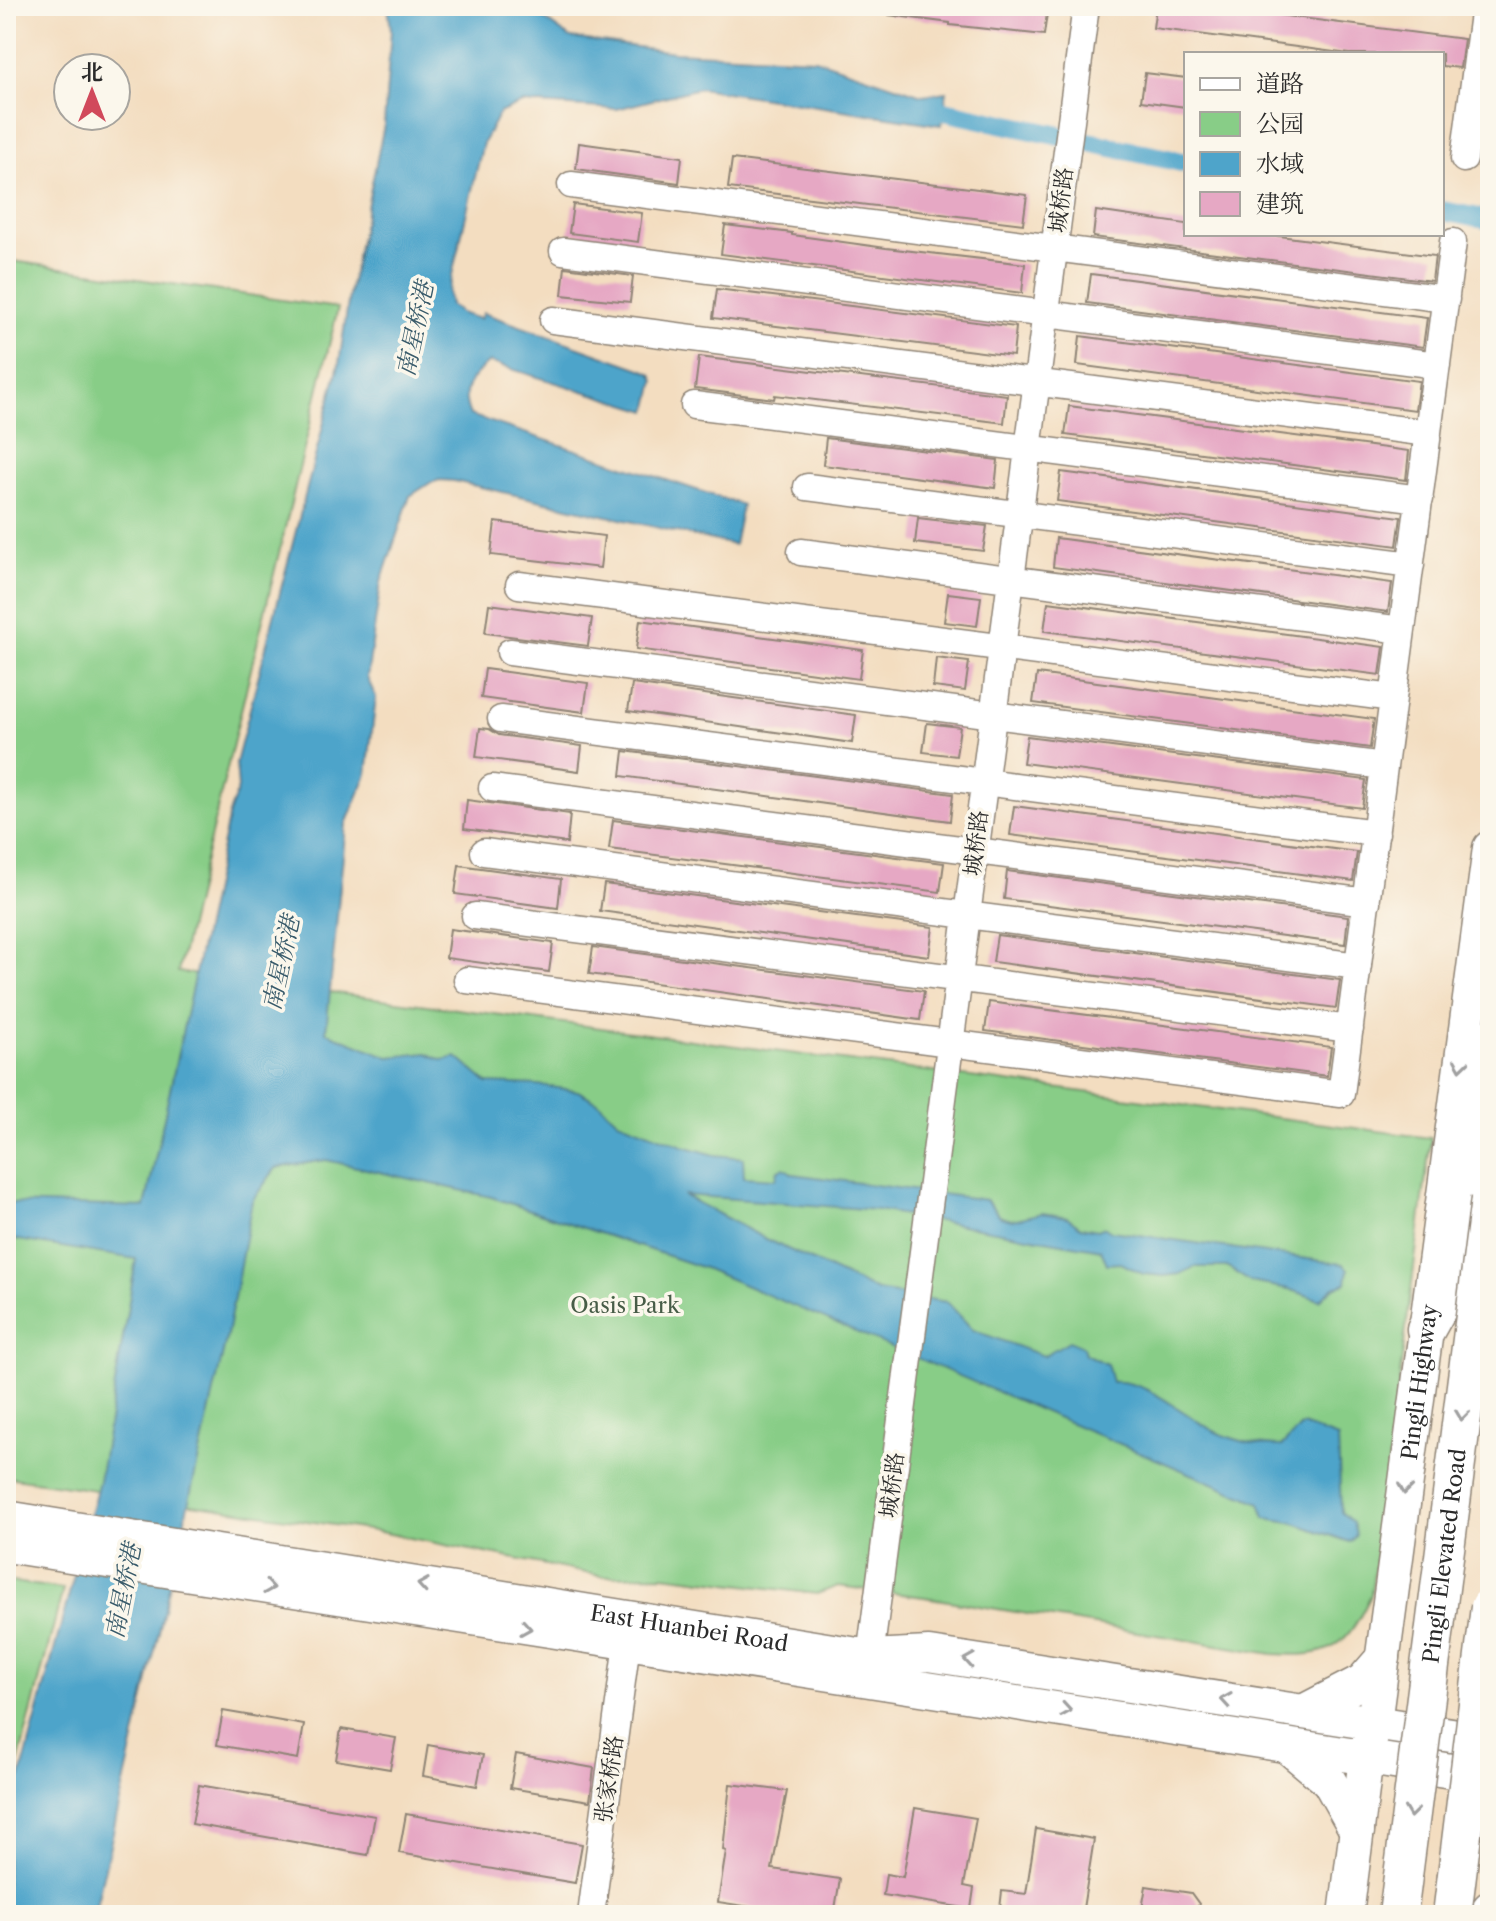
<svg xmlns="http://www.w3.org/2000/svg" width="1496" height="1921" viewBox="0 0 1496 1921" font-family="'Libre Caslon Text','Noto Serif SC',serif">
  <rect width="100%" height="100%" fill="#fbf7ec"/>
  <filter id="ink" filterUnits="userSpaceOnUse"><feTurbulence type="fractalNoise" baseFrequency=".0125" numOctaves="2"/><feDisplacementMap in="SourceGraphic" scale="16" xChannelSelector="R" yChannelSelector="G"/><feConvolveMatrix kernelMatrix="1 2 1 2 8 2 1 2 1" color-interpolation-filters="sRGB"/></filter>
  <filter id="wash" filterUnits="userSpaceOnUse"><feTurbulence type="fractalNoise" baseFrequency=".006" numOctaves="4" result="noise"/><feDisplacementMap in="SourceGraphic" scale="32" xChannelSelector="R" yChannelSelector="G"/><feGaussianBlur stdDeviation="1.8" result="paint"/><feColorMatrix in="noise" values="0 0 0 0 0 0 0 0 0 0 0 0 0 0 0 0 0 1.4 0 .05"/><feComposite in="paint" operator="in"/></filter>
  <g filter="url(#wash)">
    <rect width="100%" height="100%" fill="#f3ddc0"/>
    <path fill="#88cd87" stroke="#5a7c59" stroke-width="2" d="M6,260L338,308L178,972L1431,1138L1371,1595C1346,1648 1332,1658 1272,1654L924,1597L838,1586L817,1594L663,1575L601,1576L375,1531L6,1477Z
      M6,1581L63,1589L6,1810Z"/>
    <path fill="#4ea4ca" stroke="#3c687a" stroke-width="2" d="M388,6H541L540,12L544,19L571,38L674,52L815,59L922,95L947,92L941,125L699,88L617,109L522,103L499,113L483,143L448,292L450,305L460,313L480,319L483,313L644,370L652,374L655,381L648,411L489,362C470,378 459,390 470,415L742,505L734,545L454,481L440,480L430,483L410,496L381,582L367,678L376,697L367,774L346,824L326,1032L389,1057L427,1053L442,1060L457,1057L487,1083L538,1085L578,1091L598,1102L618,1121L683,1146L715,1155L743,1158L744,1177L776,1179L778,1170L784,1168L793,1174L986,1200L1001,1217L1012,1220L1042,1213L1067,1217L1081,1227L1098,1230L1105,1227L1111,1231L1343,1264L1348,1269L1346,1283L1334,1287L1320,1300L1289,1289L1250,1282L1228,1267H1195L1180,1274L1164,1276L1143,1274L1121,1263L1107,1264L1101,1250L877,1210L683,1195L762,1237L877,1291L947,1302L973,1330L1043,1356L1069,1341L1083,1347L1085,1354L1107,1364L1112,1382C1148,1379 1185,1417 1216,1432C1236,1441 1261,1446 1282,1446L1302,1425L1338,1438L1341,1512L1353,1523L1356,1535L1350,1542L1291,1522L1265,1518L1260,1503L704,1268L491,1197L326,1160L276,1168L252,1201L227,1335L94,1915H6V1832L99,1481L136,1259L6,1238V1203L145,1207L229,814L238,788L236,763L339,364L350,289L384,125L391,30Z"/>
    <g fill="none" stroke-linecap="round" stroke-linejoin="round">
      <path stroke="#4ea4ca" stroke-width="20" d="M916,105L1186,163
        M1442,211L1490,220"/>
    </g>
    <g id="blocks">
      <path fill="#e6a8c4" d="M889,6H1048L1044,35L950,25V23L889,15Z
        M1156,6H1208L1464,39L1460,68L1442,66V54H1349L1153,28Z
        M1145,73L1186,78V107L1141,101Z
        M579,143L682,157L679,183L576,169Z
        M732,159L1027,195L1023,224L728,188Z
        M573,204L642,213L638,242L569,233Z
        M1096,211L1186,224V234H1264L1435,256L1432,281L1093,237Z
        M725,225L792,233V235L886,248L1025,264L1022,293L721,254Z
        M565,267L633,276L630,302L562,295Z
        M1091,274L1427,318L1423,347L1087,303Z
        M717,289L1016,327L1013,356L713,318Z
        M1080,336L1419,381L1415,410L1077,365Z
        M699,357L1007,395L1004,423L775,395L774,399L695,389Z
        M1069,406L1409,451L1406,480L1065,435Z
        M826,438L998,460L995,488L823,465Z
        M1061,472L1401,517L1397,546L1057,501Z
        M918,518L987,526L983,551L915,543Z
        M495,522L604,536L600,568L491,555Z
        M1056,538L1392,583L1388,612L1053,567Z
        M948,593L981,597L977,626L944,622Z
        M1048,602L1384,647L1380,675L1044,631Z
        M489,604L592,618L588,646L485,633Z
        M640,620L863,650L859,679L636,649Z
        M936,658L969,662L965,691L933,687Z
        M485,669L588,683L584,712L481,698Z
        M1037,674L1374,719L1370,748L1033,703Z
        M632,684L856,715L852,743L628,711Z
        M927,723L960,727L956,756L923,752Z
        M480,728L489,729L499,735L582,746L579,771L476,757Z
        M1027,736L1366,780L1362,808L1023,763Z
        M624,751L953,794L950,821L621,776Z
        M467,800L570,814L567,843L464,829Z
        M1014,806L1357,852L1353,881L1010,835Z
        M613,820L944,863L940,892L609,849Z
        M459,865L561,879L558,908L455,894Z
        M1007,871L1348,916L1345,944L1004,899Z
        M604,884L933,927L929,956L600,911Z
        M450,929L553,943L549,972L446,958Z
        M997,935L1340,980L1336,1008L993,962Z
        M593,947L924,991L920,1020L589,974Z
        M989,1002L1331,1047L1327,1076L985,1031Z
        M223,1711L304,1725L298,1759L217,1745Z
        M341,1729L396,1738L390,1769L336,1760Z
        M428,1745L483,1755L477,1786L423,1776Z
        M516,1754L594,1768L590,1801L510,1788Z
        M730,1784L787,1791L772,1869L840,1879L834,1915H803L718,1902L726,1851L723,1850Z
        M199,1785L375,1816L368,1855L192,1824Z
        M915,1808L976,1818L964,1886L974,1888L971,1909L883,1895L886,1874L903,1877Z
        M406,1814L582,1844L575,1883L399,1853Z
        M1036,1829L1094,1839L1082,1915H1041L1000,1909L1002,1891L1026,1894Z
        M1146,1886L1191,1893L1199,1904L1195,1915H1141Z"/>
    </g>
  </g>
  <g filter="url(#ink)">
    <use href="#blocks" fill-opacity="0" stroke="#8f8476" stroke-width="2"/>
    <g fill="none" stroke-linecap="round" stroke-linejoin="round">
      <g stroke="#8f8476" stroke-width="29">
        <path id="minor" d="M1464,159L1484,6
          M571,185L1446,299
          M563,251L1437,365
          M553,320L1428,433
          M694,405L1420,499
          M807,487L1411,565
          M801,552L1402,630
          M519,585L1393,698
          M510,652L1384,766
          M501,719L1376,833
          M492,788L1367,902
          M484,852L1358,966
          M475,916L1350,1029
          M467,980L1341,1094L1453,242
          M868,1672L1086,6
          M591,1915L627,1643"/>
      </g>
      <g stroke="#8f8476" stroke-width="37">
        <g id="major">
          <path id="s1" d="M6,1518L870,1657L929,1654L1490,1741"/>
          <path d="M6,1545L1490,1777"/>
          <path d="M1303,1712L1363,1681L1383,1658"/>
          <path d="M1286,1745L1329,1781L1357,1831"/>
          <path id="s2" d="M1346,1915L1366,1758L1374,1723L1490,848"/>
          <path d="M1489,1915L1490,1908"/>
        </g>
      </g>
      <g stroke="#8f8476" stroke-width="41">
        <path id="highway" d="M1426,1329L1461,1266L1490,1040"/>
      </g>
      <use href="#minor" stroke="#fff" stroke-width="26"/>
      <use href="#major" stroke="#fff" stroke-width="34"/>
      <use href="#highway" stroke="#fff" stroke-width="38"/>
      <g stroke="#8f8476" stroke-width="41" stroke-linecap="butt">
        <g id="highway-bridge">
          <path id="s3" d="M1398,1915L1490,1199"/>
          <path d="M1452,1915L1490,1607"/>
        </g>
      </g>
      <use href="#highway-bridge" stroke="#fff" stroke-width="38"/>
    </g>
    <defs><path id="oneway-chevron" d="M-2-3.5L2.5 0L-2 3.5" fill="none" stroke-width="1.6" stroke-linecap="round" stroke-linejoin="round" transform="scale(2)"/></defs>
    <g stroke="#a0a0a0">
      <use href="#oneway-chevron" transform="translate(1461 1065) rotate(98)"/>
      <use href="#oneway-chevron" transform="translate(1462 1415) rotate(97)"/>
      <use href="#oneway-chevron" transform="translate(1405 1489) rotate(98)"/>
      <use href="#oneway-chevron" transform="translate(423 1585) rotate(-171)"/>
      <use href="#oneway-chevron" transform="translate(269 1587) rotate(9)"/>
      <use href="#oneway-chevron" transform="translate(526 1628) rotate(9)"/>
      <use href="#oneway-chevron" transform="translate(969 1660) rotate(-171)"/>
      <use href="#oneway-chevron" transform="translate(1226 1700) rotate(-171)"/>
      <use href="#oneway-chevron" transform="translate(1066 1710) rotate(9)"/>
      <use href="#oneway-chevron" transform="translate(1411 1812) rotate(97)"/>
    </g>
  </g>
  <g text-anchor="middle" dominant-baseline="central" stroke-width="7" stroke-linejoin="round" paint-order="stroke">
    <g font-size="22" fill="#2b2b2b" stroke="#fbf7ec">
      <text transform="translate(1061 200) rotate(-83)">城桥路</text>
      <text transform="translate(976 843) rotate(-83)">城桥路</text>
      <text stroke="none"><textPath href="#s2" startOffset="538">Pingli Highway</textPath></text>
      <text transform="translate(892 1485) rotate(-83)">城桥路</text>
      <text stroke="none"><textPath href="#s3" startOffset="362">Pingli Elevated Road</textPath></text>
      <text stroke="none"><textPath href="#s1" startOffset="692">East Huanbei Road</textPath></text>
      <text transform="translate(609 1779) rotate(-82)">张家桥路</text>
    </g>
    <g font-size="22" fill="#475c47" stroke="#fbf7ec">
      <text x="625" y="1305">Oasis Park</text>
    </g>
    <g font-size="24" font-style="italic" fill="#395b6b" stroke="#fbf7ec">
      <text transform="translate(415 329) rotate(-78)">南星桥港</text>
      <text transform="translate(281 963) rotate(-78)">南星桥港</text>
      <text transform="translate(123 1591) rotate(-79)">南星桥港</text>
    </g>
  </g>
  <rect width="1496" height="1921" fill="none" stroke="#fbf7ec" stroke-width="32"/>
  <rect x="1184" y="52" width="260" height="184" fill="#fbf7ec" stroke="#a8a59f" stroke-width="2"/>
  <rect x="1200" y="78" width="40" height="12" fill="#ffffff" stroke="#a8a59f" stroke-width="2"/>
  <text x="1256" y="92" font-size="24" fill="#2b2b2b">道路</text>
  <rect x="1200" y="112" width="40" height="24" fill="#88cd87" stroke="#a8a59f" stroke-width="2"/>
  <text x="1256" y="132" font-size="24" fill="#2b2b2b">公园</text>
  <rect x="1200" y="152" width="40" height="24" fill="#4ea4ca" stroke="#a8a59f" stroke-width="2"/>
  <text x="1256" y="172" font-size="24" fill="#2b2b2b">水域</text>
  <rect x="1200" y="192" width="40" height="24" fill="#e6a8c4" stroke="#a8a59f" stroke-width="2"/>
  <text x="1256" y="212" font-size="24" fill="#2b2b2b">建筑</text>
  <g transform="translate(92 92)"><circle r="38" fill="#fbf7ec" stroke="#a8a59f" stroke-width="2"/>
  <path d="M0-6L14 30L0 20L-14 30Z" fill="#d1495b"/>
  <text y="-12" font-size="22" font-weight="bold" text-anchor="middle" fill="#2b2b2b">北</text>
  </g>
</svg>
